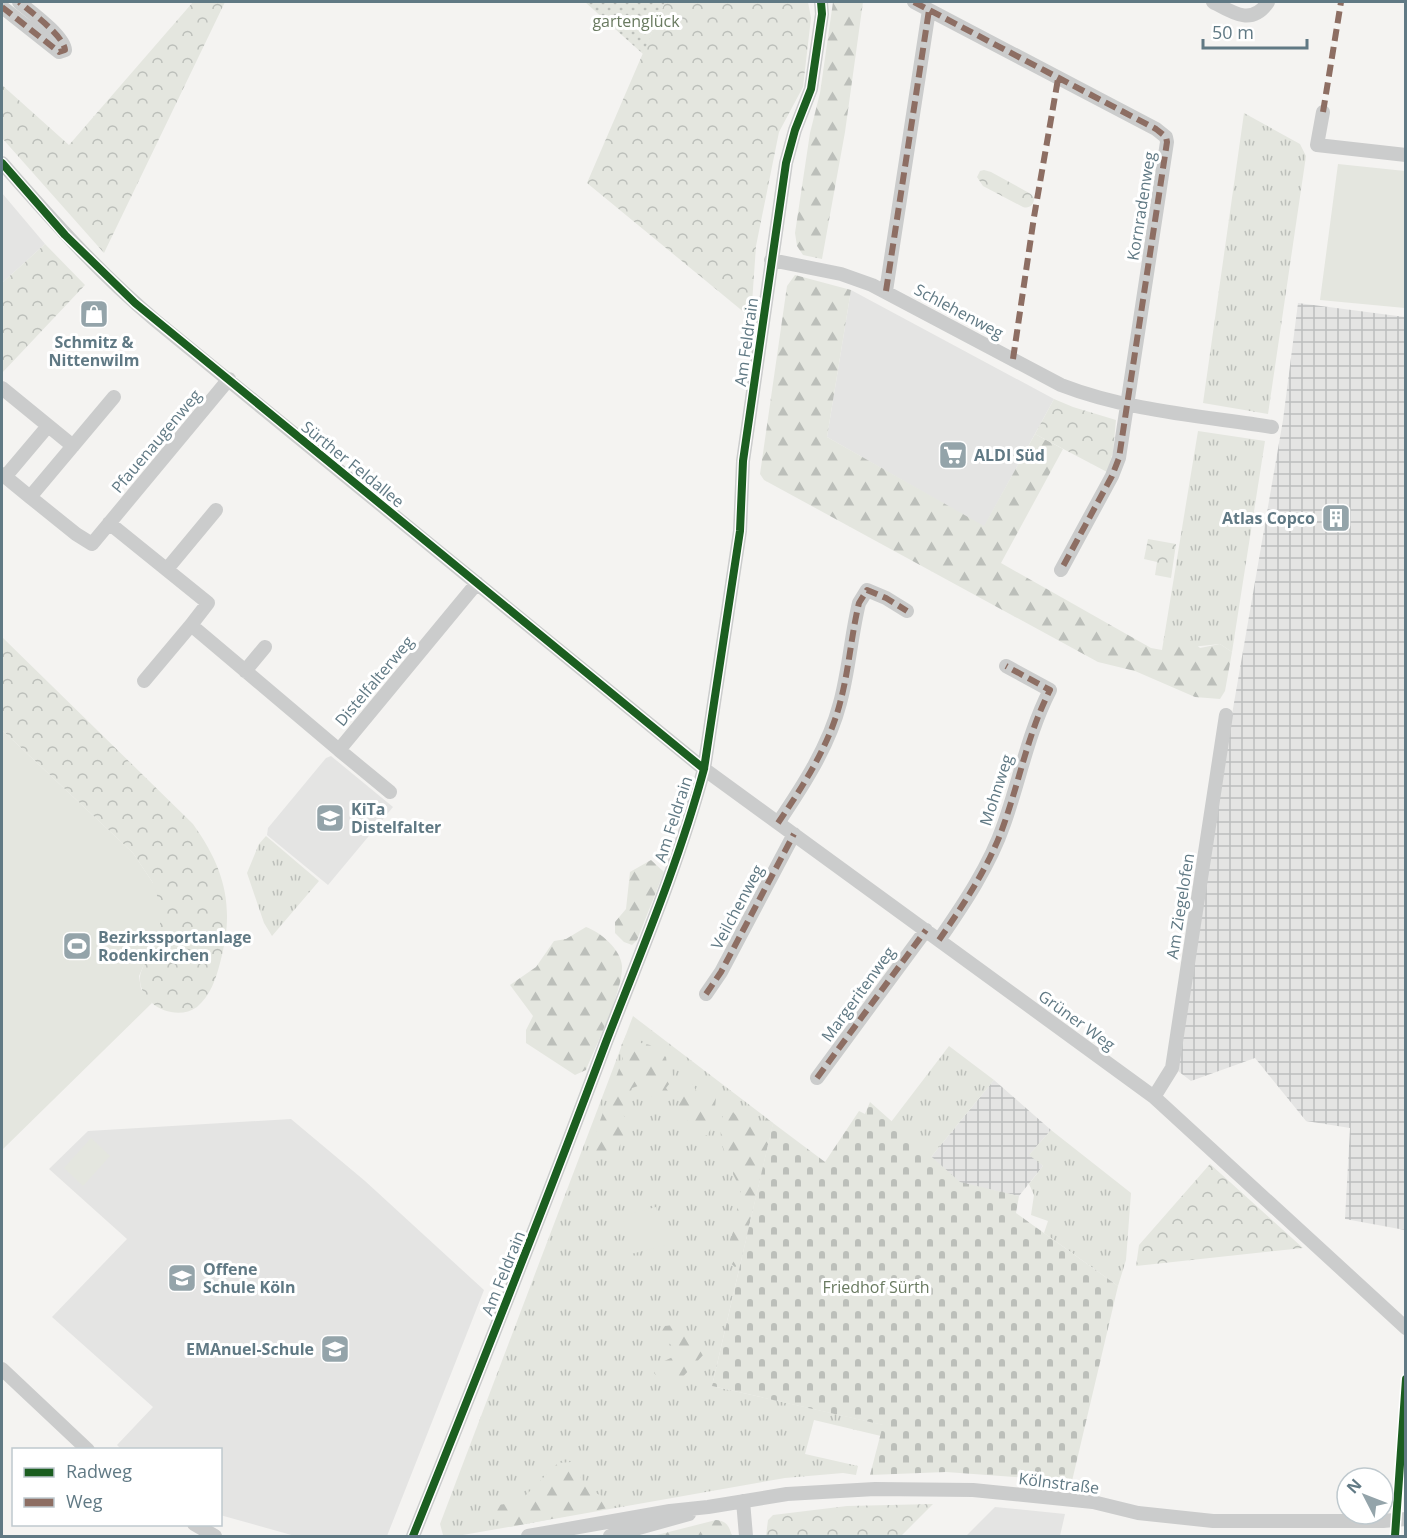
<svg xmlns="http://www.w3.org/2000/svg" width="1407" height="1538" viewBox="0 0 1407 1538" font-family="'Open Sans',sans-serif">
  <defs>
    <pattern id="industrial-grid" width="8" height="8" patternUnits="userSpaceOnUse" patternTransform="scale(1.5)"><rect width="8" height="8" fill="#e4e4e3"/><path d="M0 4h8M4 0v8" fill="none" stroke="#bcbebe"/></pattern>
    <pattern id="grass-tufts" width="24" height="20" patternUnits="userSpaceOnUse" patternTransform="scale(1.5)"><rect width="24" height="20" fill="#e4e6df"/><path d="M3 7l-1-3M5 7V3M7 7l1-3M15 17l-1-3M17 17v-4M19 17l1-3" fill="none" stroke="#bcbfba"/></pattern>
    <pattern id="forest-firs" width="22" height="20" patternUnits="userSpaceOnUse" patternTransform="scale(1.5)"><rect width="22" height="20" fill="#e4e6df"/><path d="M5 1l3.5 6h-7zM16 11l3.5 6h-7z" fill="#bcbfba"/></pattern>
    <pattern id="cemetery-stones" width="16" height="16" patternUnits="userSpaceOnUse" patternTransform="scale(1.5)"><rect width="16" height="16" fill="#e4e6df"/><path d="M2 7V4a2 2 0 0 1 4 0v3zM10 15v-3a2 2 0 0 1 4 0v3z" fill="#bcbfba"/></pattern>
    <pattern id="park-crowns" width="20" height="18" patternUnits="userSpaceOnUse" patternTransform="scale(1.5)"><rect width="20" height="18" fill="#e4e6df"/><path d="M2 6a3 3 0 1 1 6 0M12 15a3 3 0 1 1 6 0" fill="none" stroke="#bcbfba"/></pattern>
    <pattern id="garden-dots" width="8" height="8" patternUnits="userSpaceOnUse" patternTransform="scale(1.5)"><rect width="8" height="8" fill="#e4e6df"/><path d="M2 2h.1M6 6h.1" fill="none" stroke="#bcbfba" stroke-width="1.8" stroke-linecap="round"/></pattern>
  </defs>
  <rect width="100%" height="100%" fill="#f4f3f1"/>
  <path fill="#e4e4e3" d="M2,193L45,244L2,283Z
    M851,290L1054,399L984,527L827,437Z
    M331,756L393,807L328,885L267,835L268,828L326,758Z
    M291,1119L365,1181L484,1290L387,1536H295L220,1515V1450H122L117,1445L153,1407L52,1317L127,1239L49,1169L88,1131Z
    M995,1507L1065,1514L1060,1536H966Z"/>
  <path fill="url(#industrial-grid)" d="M1298,303L1405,317V1230L1345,1219L1350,1128L1306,1121L1255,1058L1191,1081L1178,1071L1230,726L1283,420Z
    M994,1080L1051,1130L1030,1154L1043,1166L1019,1196L960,1183L931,1157Z"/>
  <path fill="url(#grass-tufts)" d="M1244,113L1300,144L1306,156L1268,414L1203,403Z
    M1198,431L1265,441L1232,652L1220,644L1162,650Z
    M266,836L319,881L272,936L264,923L247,873L259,844Z
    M633,1016L773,1123L712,1386L884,1425L881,1436L814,1420L805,1454L858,1466L856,1475L843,1473L785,1478L457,1536L443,1535L440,1524Z
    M949,1046L994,1080L931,1157L891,1122Z
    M1051,1130L1131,1193L1126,1260L1118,1286L1044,1233L1048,1221L1031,1215L1034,1195L1029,1184L1043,1166L1029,1155Z"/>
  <path fill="url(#forest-firs)" d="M833,2H863L845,132L822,259L803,255L797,246L795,233L810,133L820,93Z
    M795,275L851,290L827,437L984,526L1035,434L1063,449L1001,563L1151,648L1162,650L1177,641L1191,640L1200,648L1220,644L1232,652L1225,691L1220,699L1195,697L1135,671L1098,662L764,480L760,474L787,286Z
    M651,860L664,872L637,940L632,945L624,942L615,933V922L626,909L630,872Z
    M586,927C600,932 621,949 622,966C623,991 596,1045 586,1070L575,1075L526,1043V1030L533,1016L510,985L536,967L554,941L566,939Z
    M626,1035L637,1036L641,1043L650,1045L666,1057L667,1065L672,1069L673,1079L666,1088L670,1094C660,1108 648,1093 638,1086L632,1088L623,1115L629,1121L635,1123L636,1128L622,1140L616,1155L609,1158L598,1157L592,1152L595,1146L594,1137L623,1058L621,1046Z
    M690,1080L697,1092H710L716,1098L713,1126L707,1135L701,1136L694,1127L678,1112L680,1098L677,1091L681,1083Z
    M730,1109L741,1120L757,1130L762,1128L766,1118L773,1123L740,1264L735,1267L727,1260L741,1190L733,1174L734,1165C720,1154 717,1126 725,1111Z
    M674,1325L704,1348L705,1353L678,1382H673L666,1376L658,1377L654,1373L656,1365L677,1355L676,1348L665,1341L658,1332L665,1326Z
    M571,1462L579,1469C581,1486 587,1489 602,1496L608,1508L510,1527C501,1524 497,1521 493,1512L498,1505L519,1502L558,1463Z
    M716,1520C727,1521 729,1526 732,1536H653Z"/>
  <path fill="url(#cemetery-stones)" d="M870,1102L960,1182L1019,1196L1016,1213L1118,1286L1072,1481L946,1472L870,1475L883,1425L712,1386L773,1123L825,1162L859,1111L865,1114Z"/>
  <path fill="url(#park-crowns)" d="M193,2H225L104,253L2,138V85L69,145Z
    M665,2H808L811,18L803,87L779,132L756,246L751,318L587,183Z
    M984,170L991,172L1031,194L1034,198C1034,205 1029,209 1023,207L983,186L977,177L980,171Z
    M45,244L85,285L2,373V283Z
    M1054,399L1073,407L1116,420L1113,452L1107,472L1035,434Z
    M1148,539L1176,544L1171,578L1155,575L1157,562L1144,559Z
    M2,637L193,824C226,870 235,909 220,963C216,979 210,996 197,1007C175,1023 138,1004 140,977C140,973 143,968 144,964L153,883L133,853L2,730Z
    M1210,1164L1303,1248L1136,1266L1139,1245Z
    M933,1504L901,1536H766L768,1520L773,1515L847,1506Z"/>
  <path fill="url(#garden-dots)" d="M585,2H665L643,54Z"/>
  <path fill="#e4e6df" d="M1338,164L1405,171V308L1320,300Z
    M2,730L133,853L153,883L160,905V928L139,976L141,989L152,1003L2,1150Z
    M91,1138L110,1156L83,1186L64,1168Z
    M656,1207L666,1245L631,1254L622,1216Z"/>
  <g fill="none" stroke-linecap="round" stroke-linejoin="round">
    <path stroke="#cbcccc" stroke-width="14" d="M914,2L1156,129L1166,137L1167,142L1119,458L1112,476L1061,570
      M1213,2C1233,13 1252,26 1268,2
      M2,7L59,52L65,50C64,36 31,12 19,2
      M1323,112L1317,145L1406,155
      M2,163C51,219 99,273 156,321L704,769L1154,1097L1406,1328
      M771,260L841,274L872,285L1061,385C1128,411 1202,416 1272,427
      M886,291L929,10
      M2,388L73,446
      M114,397L30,497L76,534L92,544L229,379
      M2,474L30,497
      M5,477L48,426
      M109,523L208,603L191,625L339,750
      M167,569L216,510
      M245,671L265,647
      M144,681L191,625
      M390,792L339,750L477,583
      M778,823C803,786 829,746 840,703C849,670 851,636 859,603L867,590L886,598L907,611
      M939,940C964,904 990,865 1004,824C1020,779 1028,733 1050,690L1006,666
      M706,994L721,972L794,834
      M817,1078L926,930
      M1154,1097L1172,1068L1226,715
      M2,1369L88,1450
      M743,1501L746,1536
      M194,1524L215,1536
      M413,1536C479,1372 544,1208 606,1042C641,952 679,862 704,769L740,531L743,461L786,163L795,130L811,89L822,14L821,2
      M528,1536L670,1511L708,1507L787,1494L875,1489L973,1490L1093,1502L1138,1513L1213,1521H1383L1406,1519
      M610,1536L689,1514"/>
    <path stroke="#8d6e63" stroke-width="6" stroke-dasharray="12 6" stroke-linecap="butt" d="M914,2L1156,129L1166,137L1167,142L1119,458L1112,476L1061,570
      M2,7L59,52L65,50C64,36 31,12 19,2
      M1323,112L1341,2
      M886,291L929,10
      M1013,359L1034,217L1058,79
      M778,823C803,786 829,746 840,703C849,670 851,636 859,603L867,590L886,598L907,611
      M939,940C964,904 990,865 1004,824C1020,779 1028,733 1050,690L1006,666
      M706,994L721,972L794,834
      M817,1078L926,930"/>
    <g stroke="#fff" stroke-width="11">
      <path id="cycleway" d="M2,163L65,235L135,303L704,769
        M413,1536C479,1372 544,1208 606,1042C641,952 679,862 704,769L740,531L743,461L786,163L795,130L811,89L822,14L821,2
        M1395,1536L1406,1379"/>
    </g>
    <use href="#cycleway" stroke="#1b5e20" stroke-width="8"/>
  </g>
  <defs>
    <g id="shop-square" transform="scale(1.5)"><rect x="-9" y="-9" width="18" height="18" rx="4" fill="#94a4aa" stroke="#fff"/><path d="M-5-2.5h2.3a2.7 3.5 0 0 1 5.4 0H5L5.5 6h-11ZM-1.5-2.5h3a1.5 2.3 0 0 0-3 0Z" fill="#fff"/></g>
    <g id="supermarket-square" transform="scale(1.5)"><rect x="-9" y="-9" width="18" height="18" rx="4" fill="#94a4aa" stroke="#fff"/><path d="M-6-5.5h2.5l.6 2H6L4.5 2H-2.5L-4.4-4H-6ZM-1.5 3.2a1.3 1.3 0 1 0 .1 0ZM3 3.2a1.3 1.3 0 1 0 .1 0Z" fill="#fff"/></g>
    <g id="building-square" transform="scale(1.5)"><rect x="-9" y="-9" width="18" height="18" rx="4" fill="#94a4aa" stroke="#fff"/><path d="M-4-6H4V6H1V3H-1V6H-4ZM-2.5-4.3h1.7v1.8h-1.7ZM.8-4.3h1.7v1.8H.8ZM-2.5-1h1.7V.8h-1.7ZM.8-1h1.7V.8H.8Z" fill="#fff"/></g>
    <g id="school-square" transform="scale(1.5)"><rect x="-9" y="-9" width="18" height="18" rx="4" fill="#94a4aa" stroke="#fff"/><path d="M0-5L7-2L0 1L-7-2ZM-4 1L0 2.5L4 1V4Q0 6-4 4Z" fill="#fff"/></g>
    <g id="stadium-square" transform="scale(1.5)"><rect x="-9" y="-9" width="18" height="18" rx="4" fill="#94a4aa" stroke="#fff"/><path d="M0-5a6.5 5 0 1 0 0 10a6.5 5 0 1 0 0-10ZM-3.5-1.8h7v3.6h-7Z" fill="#fff"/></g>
  </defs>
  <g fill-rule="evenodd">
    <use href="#shop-square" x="94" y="314"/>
    <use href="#supermarket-square" x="953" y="455"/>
    <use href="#building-square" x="1336" y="518"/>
    <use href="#school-square" x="330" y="818"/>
    <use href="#stadium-square" x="77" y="946"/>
    <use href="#school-square" x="182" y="1278"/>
    <use href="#school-square" x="335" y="1349"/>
  </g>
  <g text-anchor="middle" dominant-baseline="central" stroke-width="6" stroke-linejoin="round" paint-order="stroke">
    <g font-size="16" fill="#697a60" stroke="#fff">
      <text x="636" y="21">gartenglück</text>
      <text x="876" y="1287">Friedhof Sürth</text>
    </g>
    <g font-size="16" fill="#607984" stroke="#fff">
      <text transform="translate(1141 206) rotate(-81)">Kornradenweg</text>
      <text transform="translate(959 311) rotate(28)">Schlehenweg</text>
      <text transform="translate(746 342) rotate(-82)">Am Feldrain</text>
      <text transform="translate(156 441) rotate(-50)">Pfauenaugenweg</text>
      <text transform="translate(353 464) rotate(39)">Sürther Feldallee</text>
      <text transform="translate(374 681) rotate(-50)">Distelfalterweg</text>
      <text transform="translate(996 790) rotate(-72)">Mohnweg</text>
      <text transform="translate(673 819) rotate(-72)">Am Feldrain</text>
      <text transform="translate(1180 906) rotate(-81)">Am Ziegelofen</text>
      <text transform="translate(737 907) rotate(-62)">Veilchenweg</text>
      <text transform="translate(858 994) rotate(-54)">Margeritenweg</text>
      <text transform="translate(1077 1020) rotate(36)">Grüner Weg</text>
      <text transform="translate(503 1273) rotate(-68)">Am Feldrain</text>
      <text transform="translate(1059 1483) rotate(7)">Kölnstraße</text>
    </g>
    <g font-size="16" font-weight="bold" fill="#607984" stroke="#fff" text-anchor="start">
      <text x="94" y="342" text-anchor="middle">Schmitz &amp;<tspan x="94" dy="18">Nittenwilm</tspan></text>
      <text x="974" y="455">ALDI Süd</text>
      <text x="1315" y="518" text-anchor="end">Atlas Copco</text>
      <text x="351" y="809">KiTa<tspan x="351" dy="18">Distelfalter</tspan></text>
      <text x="98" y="937">Bezirkssportanlage<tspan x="98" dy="18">Rodenkirchen</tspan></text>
      <text x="203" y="1269">Offene<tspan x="203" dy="18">Schule Köln</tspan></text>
      <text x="314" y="1349" text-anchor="end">EMAnuel-Schule</text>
    </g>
  </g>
  <rect width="1407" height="1538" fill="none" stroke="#607984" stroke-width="6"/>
  <rect x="12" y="1448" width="210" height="78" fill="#ffffff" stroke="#bfc9ce" stroke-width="1.5"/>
  <rect x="24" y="1468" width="30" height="9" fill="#1b5e20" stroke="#bfc9ce" stroke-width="1.5"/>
  <text x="66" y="1478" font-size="18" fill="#607984">Radweg</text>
  <rect x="24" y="1498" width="30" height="9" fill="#8d6e63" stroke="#bfc9ce" stroke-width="1.5"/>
  <text x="66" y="1508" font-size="18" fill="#607984">Weg</text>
  <g transform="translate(1365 1496) rotate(312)"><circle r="28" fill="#ffffff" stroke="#bfc9ce" stroke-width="1.5"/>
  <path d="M0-4.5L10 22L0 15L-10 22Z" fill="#94a4aa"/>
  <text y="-9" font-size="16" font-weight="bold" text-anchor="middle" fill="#607984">N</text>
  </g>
  <path d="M1203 39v9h104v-9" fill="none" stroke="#607984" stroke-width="3"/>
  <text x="1212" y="39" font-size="18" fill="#607984" stroke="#ffffff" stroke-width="4.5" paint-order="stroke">50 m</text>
</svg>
